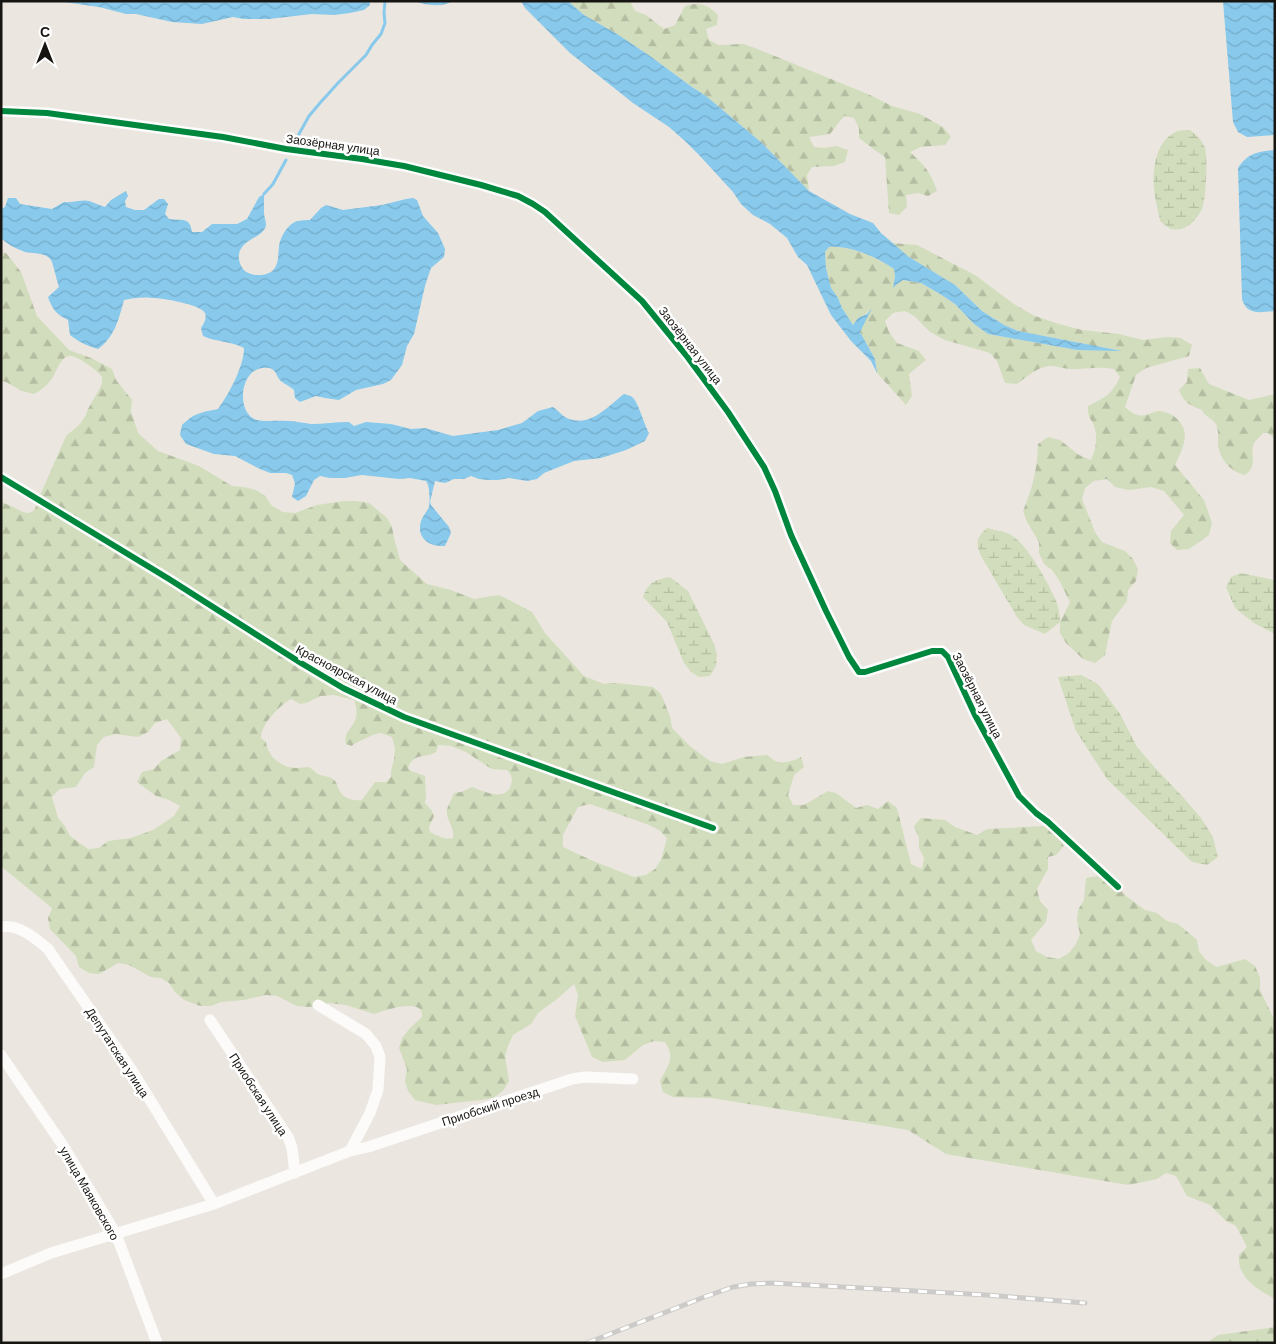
<svg xmlns="http://www.w3.org/2000/svg" width="1276" height="1344" viewBox="0 0 1276 1344" font-family="Barlow,sans-serif">
  <defs>
    <pattern id="forest-firs" width="22" height="20" patternUnits="userSpaceOnUse" patternTransform="scale(1.25)"><rect width="22" height="20" fill="#d2ddbd"/><path d="M5 1l3.5 6h-7zM16 11l3.5 6h-7z" fill="#b4bda1"/></pattern>
    <pattern id="wetland-marsh" width="20" height="14" patternUnits="userSpaceOnUse" patternTransform="scale(1.25)"><rect width="20" height="14" fill="#d2ddbd"/><path d="M1 5h8M5 5V1M11 12h8M15 12V8" fill="none" stroke="#b4bda1"/></pattern>
    <pattern id="water-waves" width="16" height="10" patternUnits="userSpaceOnUse" patternTransform="scale(1.25)"><rect width="16" height="10" fill="#88c9ec"/><path d="M0 5q4-4 8 0t8 0" fill="none" stroke="#75acc9"/></pattern>
  </defs>
  <rect width="100%" height="100%" fill="#ebe7e0"/>
  <path fill="url(#forest-firs)" fill-rule="evenodd" d="M568,1H630L635,11L646,15L664,29L675,25L685,6C701,2 706,4 718,15L717,25L706,29L709,40L719,45L743,44L755,48L870,95L892,106L920,114L943,127L951,137L945,145L921,147L910,152C924,165 931,172 937,191L928,196L918,193L906,195L907,207L899,215L889,213L885,157L876,151L859,138V128L854,118L844,116L830,134L809,137L814,147L825,148L836,146L848,150L845,162L834,166L812,167L807,175L809,191L762,143L706,96L692,87L650,56L617,34L584,15Z
    M892,243L917,245L975,275L1014,304L1024,310L1035,316L1059,324L1082,330L1119,334L1143,340L1167,337L1181,338L1192,345L1189,356L1146,368L1136,375L1125,407C1132,413 1138,418 1149,414C1153,412 1156,411 1160,411C1167,412 1172,414 1177,419C1192,433 1182,450 1175,465L1204,500L1212,523L1209,535L1198,543L1189,549L1177,550L1170,543L1171,531L1184,515L1164,491L1151,487L1129,490L1115,487L1107,479L1094,481L1085,488L1082,499L1095,532L1102,542L1125,551L1133,559L1138,569L1136,581L1128,590L1127,601L1112,621L1105,655L1095,663L1083,659L1066,643L1060,633V622L1070,602L1059,580L1052,570L1044,564L1039,553V542L1027,522L1023,511C1033,487 1037,470 1038,444L1048,437L1060,440L1079,455L1091,460C1096,449 1098,437 1094,426C1090,416 1088,419 1088,406C1106,397 1111,395 1120,377L1114,369C1099,366 1086,369 1071,369C1062,369 1053,364 1044,367C1034,370 1025,378 1017,384L1005,383L997,361L990,353L945,340L930,332L914,316L905,311L893,313L885,321L889,332L897,343L919,351L926,360L909,374L912,396L906,405L877,373L875,359L860,332L870,310C864,317 859,316 853,325L842,308L838,298L831,289L826,268L825,252L829,247C849,245 878,258 894,269L895,277L894,287L903,280L921,283L940,294L955,304L974,324L988,334L1077,350H1116L1018,331L1004,325L982,311L955,285L909,257Z
    M1,252L6,253L21,272L37,316L69,350L91,358L112,369L116,380L132,400L131,411L138,433L158,451L199,466L232,486L244,487L256,490L265,496L272,506L283,512L295,513L317,505L344,501H356L369,503L387,518L392,527L394,538L400,560L427,584L451,590L474,599L499,595L511,601L532,612L545,633L584,676L604,684L616,683L653,687L661,694L670,716L672,728L691,747L710,761L722,764L744,757L768,755C777,766 789,763 801,757L804,767L794,775L788,795L793,805H804L828,791L836,793L856,808L867,805L878,809L888,801L897,808L911,864L922,869L924,858L919,848V838L914,826L921,818L945,820L955,827L977,835L987,829L1045,826L1057,835L1064,846L1056,855L1048,857V869L1037,889L1040,901L1048,910L1046,922L1031,940L1036,951L1047,957L1059,959L1069,953L1076,944L1080,934L1077,921L1078,910L1084,900L1086,878L1098,876L1118,887L1126,896L1145,910L1157,913L1167,921L1178,924L1197,940L1199,951L1206,960L1216,967L1245,959L1255,966L1260,978V990L1275,1021V1299C1261,1291 1245,1283 1240,1267C1239,1264 1239,1259 1239,1255L1247,1247L1236,1226L1226,1221L1210,1205L1187,1196L1176,1176L1166,1173L1157,1179L1128,1185L946,1154L908,1130L711,1098L673,1097L663,1092L660,1081C668,1065 676,1059 665,1042L654,1041L643,1045L625,1060L603,1062L592,1057L575,1016L578,995L574,984L557,999L538,1013L531,1024L513,1035L508,1046L505,1056L509,1081L503,1091L493,1098L481,1100L436,1105L415,1100L408,1091L405,1081L407,1069L399,1048L402,1038L410,1028L422,1017C425,996 383,1011 374,1014L346,1005L329,1003L319,1006L308,1007L297,1006L277,996L266,995L244,1000L221,1002L211,1006H200L184,1000L175,992L169,983L161,978L151,977L129,965L118,963L99,974L89,973L79,967L76,956L50,929L48,918L52,908L3,868L1,863V502C6,504 12,506 17,509C29,516 35,514 38,500L66,436L80,424L86,415L88,409L100,388L102,383V377C97,371 91,366 84,362C65,349 62,359 54,375C50,383 42,390 34,394L22,391L6,382L1,381ZM334,695L354,700C364,727 342,726 346,744L352,746C354,743 375,734 379,733C383,733 388,736 392,737L395,748L394,759L391,771V777L386,782H375L362,800C355,801 345,799 341,793C337,788 338,783 333,779C329,776 323,776 318,774C315,772 312,768 308,767C304,767 300,768 296,768C282,768 267,756 266,742L261,738C261,724 279,706 291,699L300,704L306,703L321,696ZM167,719L181,738L180,750L161,761L154,769L142,772L137,782L156,796L169,800L180,806L174,816L153,830L131,838L108,841L99,848L88,849L70,836L65,826L58,818L52,797L60,789L76,787L85,773L94,767L97,745L104,737L115,734L138,737L148,732L155,723ZM438,745L451,746L466,752L487,766L492,769L507,770C511,774 513,778 511,784C507,803 483,791 472,787L461,792L454,793C452,798 449,804 447,809C445,819 455,827 453,838C445,840 438,836 430,832L429,827L434,816L432,811L425,803L426,797L425,776L411,771L408,768C414,752 424,759 436,752ZM590,804L649,825L659,830L667,838L661,860L655,869L646,875L634,877L593,861L563,847V835L578,807Z
    M1200,368L1209,384L1249,400L1275,394V439L1268,433H1263C1261,436 1256,440 1254,443C1249,455 1259,465 1245,475C1231,472 1219,459 1218,444C1218,437 1219,431 1216,424C1212,418 1206,418 1202,410C1191,406 1184,403 1179,390L1187,382L1188,369Z
    M1275,1327V1343H1214L1209,1341L1218,1335Z"/>
  <path fill="url(#wetland-marsh)" d="M1190,130C1196,135 1202,140 1205,148C1208,158 1206,200 1202,209C1196,221 1184,234 1169,228C1166,226 1163,223 1160,221C1158,210 1155,200 1154,189C1152,169 1156,139 1178,131C1182,130 1187,130 1190,130Z
    M987,528C994,530 1002,531 1009,534C1026,541 1050,586 1057,603C1059,609 1060,616 1060,622L1045,634L1024,625L1017,617L981,556C975,543 976,538 987,528Z
    M1241,573L1275,580V634L1254,623L1235,608L1226,587L1231,577Z
    M670,577L688,591L714,644L717,654L716,666L710,676L699,677L691,672L684,663L667,622L643,597C649,582 654,580 670,577Z
    M1081,675L1098,684L1120,714L1137,747L1157,770L1182,796L1201,818L1213,837L1218,857L1207,865L1192,862L1107,779L1076,731L1058,677Z"/>
  <path fill="url(#water-waves)" d="M57,1H370V5L364,10L350,13L334,15L312,14L269,19H244L233,17L202,24L172,22L136,14H126L99,7Z
    M414,1H454C442,7 427,6 414,1Z
    M521,1H568L584,15L617,34L650,56L692,87L706,96L762,143L809,191L850,214L873,223L881,233L909,257L955,285L982,311L1004,325L1018,331L1122,351L1077,350L988,334L974,324L955,304L940,294L921,283L903,280L896,285L893,288L895,277L894,269C877,257 849,245 829,247L825,252L826,268L831,288L838,298L842,308L853,325L858,318L867,314L872,308L860,332L875,359L877,373L871,361L851,341L831,315L807,265L798,257L787,238L770,224L753,215L741,204L733,192L700,156L686,142L669,127L633,103L570,53L525,8Z
    M1223,1H1275V135L1247,137L1238,132L1233,122Z
    M1275,150V311C1260,312 1247,316 1242,299L1238,168C1248,153 1257,152 1275,150Z
    M126,191L128,196L125,201L126,207L135,210H144L159,199H164L168,204L165,214L169,219C181,221 190,216 192,232H202L212,224H237L247,219L259,197L264,194C264,201 264,207 264,213C264,217 266,221 266,225C264,238 242,238 239,254C238,259 240,265 243,269C249,277 268,277 274,269C279,263 278,254 279,247C280,237 288,223 298,221C302,220 306,220 310,220L321,208L326,205L343,210L382,205L406,199L413,198L417,200L423,216L438,233L445,249L444,257L431,268L425,286L414,334L407,346L402,365L391,380L383,384L356,390L339,400L325,398L316,396L300,402L295,398L294,390C290,386 282,383 279,379C276,374 275,369 269,368C240,363 234,413 257,420C266,422 278,420 288,421C295,421 303,423 311,424C324,424 336,422 349,422L354,426L366,422L391,424L411,429L425,428L453,436L498,430L522,423L538,411L553,407C559,411 563,417 569,419C592,427 609,405 624,394C625,394 631,396 632,397C638,401 644,424 649,433L645,441L626,450L601,458L574,461L544,473L537,479L527,481L509,478L498,480H488L479,479L471,476L464,479H454L445,483L435,481L430,502L431,505L449,527L451,533L445,546C429,547 416,538 421,521C423,516 427,511 429,507C430,500 430,486 426,481L410,478L399,479L362,475L345,478H330L320,476L314,480L306,496L298,501L292,497L295,483L292,475L286,473H270L260,469L235,456L214,454L186,444L180,435L182,425C196,412 200,413 218,409C229,394 244,366 244,348C231,341 216,342 203,336L201,328C204,323 207,319 205,313C200,304 162,298 152,298C142,297 133,298 124,300C119,318 115,337 98,349C87,346 79,342 70,335L68,320C57,315 52,309 48,297L59,287C57,281 53,263 51,260C46,252 33,254 25,252C17,249 8,245 1,238V209L5,207L8,198H16L20,204L52,209L64,202C72,203 83,199 89,201C95,203 99,205 105,207L111,200Z"/>
  <g fill="none" stroke-linecap="round" stroke-linejoin="round">
    <path stroke="#88c9ec" stroke-width="3" d="M294,143L309,116L320,103L338,83L366,55L372,45L381,34L385,23L384,13L385,1
      M264,194L273,184L286,160"/>
    <path stroke="#fcfbfa" stroke-width="11" d="M1,111L47,113L223,137L286,149L362,159L404,166L481,185L518,196L533,204L545,212L642,301L686,355L728,412L764,467L775,491L791,535L826,611L849,657L859,672H865L932,651H942L948,657L975,715L1019,796L1036,813L1048,822L1118,887
      M1,477L169,579L301,663L343,688L404,717L713,828
      M1,927C18,923 36,939 48,949L131,1069L214,1204
      M318,1005L366,1034L376,1046L380,1057L378,1090L370,1113L350,1151
      M210,1020L288,1137L292,1148L295,1173
      M1,1055L64,1147L116,1234L157,1343
      M1,1274L51,1253L214,1204L350,1151L368,1147L572,1079L585,1077L633,1079"/>
    <g stroke="#cccbc9" stroke-width="5">
      <path id="rail" d="M587,1343L707,1296L733,1287L751,1284L772,1283L987,1295L1085,1303"/>
    </g>
    <use href="#rail" stroke="#fff" stroke-width="3" stroke-dasharray="9" stroke-linecap="butt"/>
    <g stroke="#fff" stroke-width="9">
      <path id="cycleway" d="M1,111L47,113L223,137L286,149L362,159L404,166L481,185L518,196L533,204L545,212L642,301L686,355L728,412L764,467L775,491L791,535L826,611L849,657L859,672H865L932,651H942L948,657L975,715L1019,796L1036,813L1048,822L1118,887
        M1,477L169,579L301,663L343,688L404,717L713,828"/>
    </g>
    <use href="#cycleway" stroke="#00873e" stroke-width="6"/>
  </g>
  <g text-anchor="middle" dominant-baseline="central" stroke-width="5" stroke-linejoin="round" paint-order="stroke">
    <g font-size="12" fill="#171511" stroke="#fff">
      <text transform="translate(333 144) rotate(8)">Заозёрная улица</text>
      <text transform="translate(691 345) rotate(52)">Заозёрная улица</text>
      <text transform="translate(347 674) rotate(28)">Красноярская улица</text>
      <text transform="translate(978 695) rotate(63)">Заозёрная улица</text>
      <text transform="translate(118 1052) rotate(57)">Депутатская улица</text>
      <text transform="translate(259 1094) rotate(57)">Приобская улица</text>
      <text transform="translate(490 1106) rotate(-18)">Приобский проезд</text>
      <text transform="translate(90 1193) rotate(60)">улица Маяковского</text>
    </g>
  </g>
  <rect width="1276" height="1344" fill="none" stroke="#171511" stroke-width="5"/>
  <g transform="translate(45 45)" stroke="#ffffff" stroke-width="4" paint-order="stroke">
  <path d="M0-4L9 19L0 12L-9 19Z" fill="#171511"/>
  <text y="-8" font-size="14" font-weight="bold" text-anchor="middle" fill="#171511">С</text>
  </g>
</svg>
